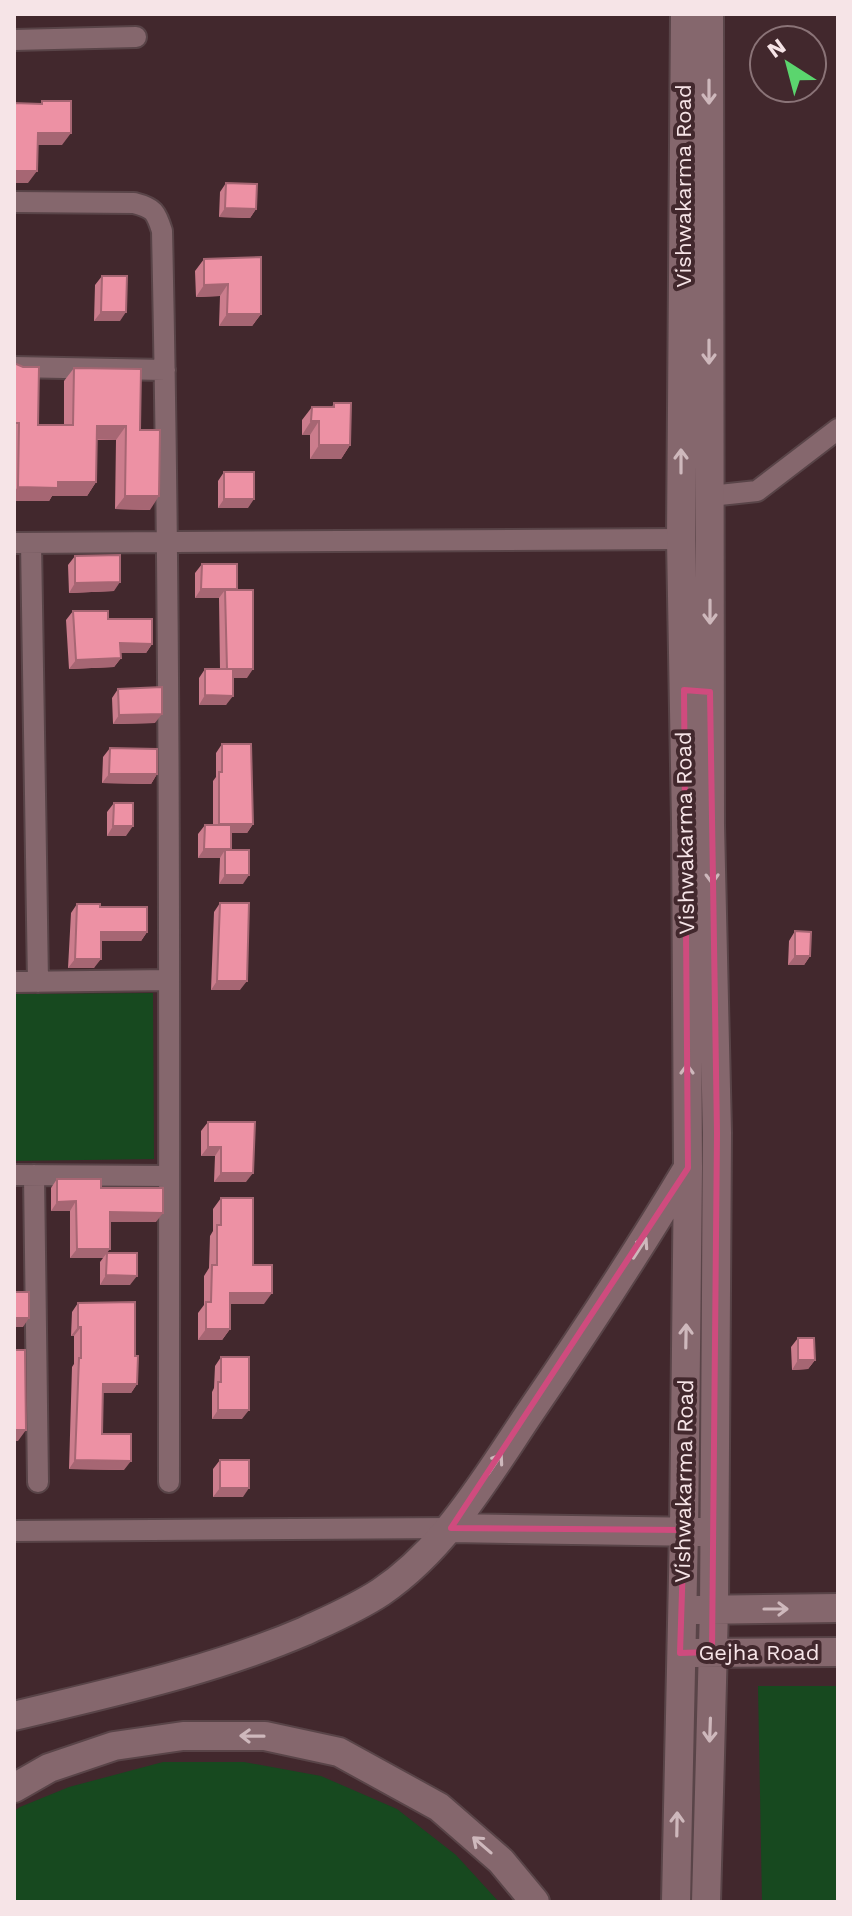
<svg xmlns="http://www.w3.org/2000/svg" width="852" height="1916" viewBox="0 0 852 1916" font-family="'Work Sans',sans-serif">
  <rect width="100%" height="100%" fill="#42282d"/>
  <path fill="#17491f" d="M153,993L154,1159L14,1161V994Z
    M758,1686H838V1902H762Z
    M163,1762H244L321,1776L397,1809L456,1855L499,1902H14V1811L20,1807L69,1787Z"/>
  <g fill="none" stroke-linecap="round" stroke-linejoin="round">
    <g stroke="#594448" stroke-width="24">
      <path id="street" d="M14,40L136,37
        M14,202L134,203C154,208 156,212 162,231C171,648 169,1065 169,1482
        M14,367L165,370
        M710,496L757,491L838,429
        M14,543L681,539
        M31,543L38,982
        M14,982L169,980
        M14,1175L169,1176
        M34,1175L38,1482
        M14,1531L451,1528"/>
    </g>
    <g stroke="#594448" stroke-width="32">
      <path id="secondary" d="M451,1528L702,1532
        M694,1610L838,1608
        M693,1653L838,1652
        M14,1716C113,1692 212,1671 305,1631C331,1619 357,1608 381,1592C446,1548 488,1475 531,1411C585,1332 637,1253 686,1171
        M14,1788L49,1768L114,1746L183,1736H265L339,1752L439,1807L501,1861L535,1902
        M676,1902L684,1530L688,1168L686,823L681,539L685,14
        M706,1902L714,1609L717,1133L710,825L709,14"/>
    </g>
    <use href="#street" stroke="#85676d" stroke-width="20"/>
    <use href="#secondary" stroke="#85676d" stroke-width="28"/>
  </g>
  <path fill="#cc7d8d" d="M226,183L256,209L250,218L219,217L220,192Z
    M204,259L261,314L252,326H219L220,296L196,297L195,271Z
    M102,276L120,321H94L95,285Z
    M14,363L38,425H64V381L74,368L140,430L150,510L115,509L116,440H97L96,482L87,496H52L49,501H14Z
    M334,403L350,445L341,459H310V435H302V420L312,407H332Z
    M224,472L248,508H218V481Z
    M75,556L114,591L69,593L68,565Z
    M202,564L237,590L247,678H233L226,705H199V678L205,669H220L219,598H195V573Z
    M73,611L108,619L152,644L146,653H120L121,658L114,667L69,669L66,620Z
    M118,689L155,723L113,724L112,698Z
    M222,744L253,824L247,833H231V849L243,884H219L220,858H198V834L205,825H213V781L216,777V753Z
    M110,748L157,774L151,784L102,783L103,757Z
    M114,803L126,836H107V812Z
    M220,903L240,990H211L214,912Z
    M77,904L100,907L147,932L141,941H101L94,968H68L71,913Z
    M795,931L810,956L804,965H788L789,941Z
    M838,1068V1104H837V1070Z
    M208,1122L246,1182H214L215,1156H201V1131Z
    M57,1179L101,1188L156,1222H110L107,1253L130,1285H100V1262L103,1258H70V1211H51V1188Z
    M221,1198L253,1265L264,1304H230V1329L222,1340H198V1313L204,1305V1276L209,1268L210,1236L213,1231V1209Z
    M78,1303L135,1356L137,1384L131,1393H103L102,1434L124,1470L69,1469L72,1367L74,1364V1336H71L72,1312Z
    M798,1338L815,1360L808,1369L792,1370L791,1347Z
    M221,1357L242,1419H212V1392L214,1388L215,1366Z
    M220,1460L243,1497H213V1469Z"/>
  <path fill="#a66673" d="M38,133H71L62,145H29Z
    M14,171H37L28,183H14Z
    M225,208L256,209L250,218L219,217Z
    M228,284L220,296L196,297L204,285Z
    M101,312H126L120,321H94Z
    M227,314H261L252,326H219Z
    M311,421H319L310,435H302Z
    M97,426H126L116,440L88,439Z
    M319,445H350L341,459H310Z
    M58,482H96L87,496H52L49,501H14V492L18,487Z
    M125,496H159L150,510L115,509Z
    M224,499H254L248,508H218Z
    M120,582L114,591L69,593L75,583Z
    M201,589H237L225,590L219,598H195Z
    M120,643L152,644L146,653H114Z
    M121,658L114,667L69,669L76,660Z
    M227,669H253L247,678H220Z
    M205,695L233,696L226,705H199Z
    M162,714L155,723L113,724L119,715Z
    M109,774H157L151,784L102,783Z
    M219,824H253L247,833H213Z
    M113,826H133L126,836H107Z
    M204,849H231L225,850L220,858H198Z
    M225,875H249L243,884H219Z
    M101,932H147L141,941H94Z
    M795,956H810L804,965H788Z
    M75,959H101L94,968H68Z
    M217,981H247L240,990H211Z
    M208,1147H221L215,1156H201Z
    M221,1173H253L246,1182H214Z
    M76,1201L70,1211H51L57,1202Z
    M110,1212L163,1213L156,1222H104Z
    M77,1249H110L103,1258H70Z
    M106,1275L137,1276L130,1285H100Z
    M230,1293H272L264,1304H222Z
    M14,1318H29L23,1327H14Z
    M78,1327H81L74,1336H71Z
    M206,1329H230L222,1340H198Z
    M798,1360H815L808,1369L792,1370Z
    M103,1384H137L131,1393H97Z
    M218,1410H249L242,1419H212Z
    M14,1430H26L18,1441H14Z
    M75,1460L131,1461L124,1470L69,1469Z
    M220,1488H249L243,1497H213Z"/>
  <path fill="#ed91a4" stroke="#a66673" stroke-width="2" d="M42,101H71V133H38L37,171H14V103L42,104Z
    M226,183L257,184L256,209L225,208Z
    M261,257V314H227L228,284L204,285V259Z
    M102,276H127L126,312H101Z
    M14,363L23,367H39L38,425H73L74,368L141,369L140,430H160L159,496H125L126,426H97L96,482H58V488L18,487L19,423H14Z
    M334,403H351L350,445H319V421H311L312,407H334Z
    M224,472H254V499H224Z
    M120,555V582L75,583V556Z
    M202,564H237V589H201Z
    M225,590H253V669H227Z
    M73,611H108V619H152V644L120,643L121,658L76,660Z
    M205,669H233V696L205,695Z
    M162,687V714L119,715L118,689Z
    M222,744H251L253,824H219V772H222Z
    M110,748L157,749V774H109Z
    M114,803H133V826H113Z
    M205,825H231V849H204Z
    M225,850H249V875H225Z
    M220,903H249L247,981H217Z
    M77,904H100V907H147V932H101V959H75Z
    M795,931L811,932L810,956H795Z
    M208,1122H255L253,1173H221V1147H208Z
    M57,1179H101V1188H163V1213L110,1212V1249H77L76,1201L57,1202Z
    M221,1198H253V1265H272V1293H230V1329H206V1302H211L212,1265H217V1225H221Z
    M107,1253H137V1276L106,1275Z
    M14,1292H29V1318H14Z
    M135,1302V1356H138L137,1384H103L102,1434H131V1461L75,1460L79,1358H81V1327H78V1303Z
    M798,1338H814L815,1360H798Z
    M14,1350H25L26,1430H14Z
    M221,1357H249V1410H218V1382H221Z
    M220,1460H249V1488H220Z"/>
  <defs><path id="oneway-shaft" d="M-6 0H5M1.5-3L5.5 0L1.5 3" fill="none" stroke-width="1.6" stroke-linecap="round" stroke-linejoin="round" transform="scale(2)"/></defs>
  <g stroke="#ceb8bc">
    <use href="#oneway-shaft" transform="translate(709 92) rotate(90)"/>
    <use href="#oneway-shaft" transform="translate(709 352) rotate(90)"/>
    <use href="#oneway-shaft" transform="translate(681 461) rotate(-90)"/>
    <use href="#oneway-shaft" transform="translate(710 612) rotate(90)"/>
    <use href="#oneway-shaft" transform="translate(712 872) rotate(89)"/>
    <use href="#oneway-shaft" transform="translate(687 1076) rotate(-90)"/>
    <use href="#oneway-shaft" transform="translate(640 1248) rotate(-57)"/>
    <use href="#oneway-shaft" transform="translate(686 1336) rotate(-89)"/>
    <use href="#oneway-shaft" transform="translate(495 1464) rotate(-56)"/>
    <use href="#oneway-shaft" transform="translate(776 1609)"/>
    <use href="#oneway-shaft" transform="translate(710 1730) rotate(92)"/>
    <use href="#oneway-shaft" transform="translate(252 1736) rotate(-179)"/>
    <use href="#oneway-shaft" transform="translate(677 1824) rotate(-89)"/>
    <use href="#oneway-shaft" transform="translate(482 1845) rotate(-139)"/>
  </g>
  <path fill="none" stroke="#cf4b7e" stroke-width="6" stroke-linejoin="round" d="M684,690L710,692L717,1133L712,1652L680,1653L684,1530L451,1528L688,1168Z"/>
  <g text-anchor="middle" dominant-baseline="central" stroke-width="8" stroke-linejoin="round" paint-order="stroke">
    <g font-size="22" fill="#f6e4e7" stroke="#42282d">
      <text transform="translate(683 186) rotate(-90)">Vishwakarma Road</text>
      <text transform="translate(685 833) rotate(-91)">Vishwakarma Road</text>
      <text transform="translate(684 1481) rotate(-89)">Vishwakarma Road</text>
      <text x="759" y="1652">Gejha Road</text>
    </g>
  </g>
  <rect width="852" height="1916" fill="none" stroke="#f6e4e7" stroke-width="32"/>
  <g transform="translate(788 64) rotate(324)"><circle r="38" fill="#42282d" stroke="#8a7377" stroke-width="2"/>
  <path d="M0-6L14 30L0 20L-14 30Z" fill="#5bd56e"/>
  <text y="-12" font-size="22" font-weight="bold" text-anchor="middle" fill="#f6e4e7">N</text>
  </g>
</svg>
